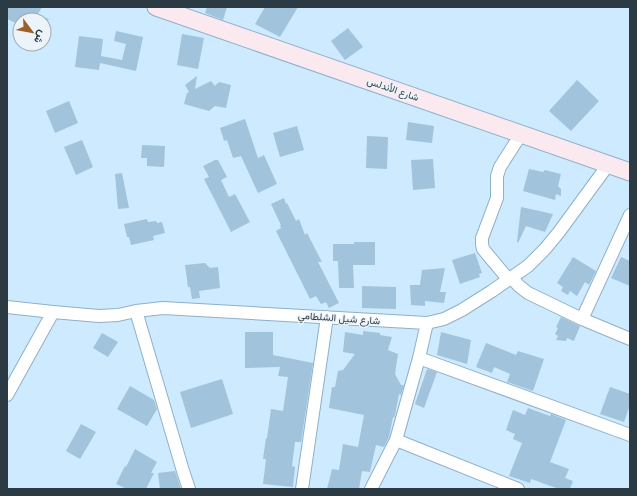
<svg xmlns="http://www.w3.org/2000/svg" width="637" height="496" viewBox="0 0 637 496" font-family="'PT Sans',Vazirmatn,sans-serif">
  <rect width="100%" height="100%" fill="#ceeaff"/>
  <path fill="#a1c3db" d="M7,7H42L38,14L50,20H20V25L7,19Z
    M207,7H227L223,20L205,13Z
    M265,7H298L280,37L255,24Z
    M348,28L363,47L345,60L331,41Z
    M116,31L143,37L136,71L100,63L99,70L75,67L79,36L103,39L101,56L122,60L126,44L114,41Z
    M182,34L204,38L198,69L177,65Z
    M197,76L195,89L211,81L215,86L219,82L231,85L226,108L215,106L209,111L184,104L187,93L189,92L185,85Z
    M577,80L599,101L571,131L549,111Z
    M69,101L78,123L55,133L46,111Z
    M245,119L258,158L264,155L277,184L258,193L241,156L233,158L227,140L224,141L220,128Z
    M408,122L434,126L432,143L406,140Z
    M297,126L304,150L280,157L273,133Z
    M367,136L388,137L387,169L366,168Z
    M82,140L93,167L76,175L64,147Z
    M142,145L165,146L164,167L147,166V158H141Z
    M433,159L435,188L413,190L411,160Z
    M215,160H218L227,177L221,180L229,197L235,194L250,222L231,232L204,179L209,177L203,166Z
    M529,169L543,172L545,170L561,174L558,186L561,189V196L556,194L555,200L523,191Z
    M122,173L129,208L118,209L115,174Z
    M284,198L286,204L287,203L296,221L299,219L305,235L307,233L322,262H318L339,303L329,308L326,302L321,304L316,296L310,299L276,231L281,228L280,225H281L271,204Z
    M521,207L553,214L545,232L526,226L518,243L517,242Z
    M147,219L148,222L156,221L157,223L162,222L165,233L153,236L154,240L131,245L129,237H127L124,224Z
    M354,242H375V265H353L354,288H339L338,261H333V244H354Z
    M475,253L482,273L479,274L480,277L460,284L452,260Z
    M573,257L596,271L589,285L585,282L577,296L570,291L568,295L561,291L563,287L557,283Z
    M621,257L630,261V286L611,278Z
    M205,263L210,268L218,267L220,288L199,291L200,298L192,299L190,287H188L185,265Z
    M445,268L440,292H446L444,303L425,301V306L411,305L410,285H420L422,270Z
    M362,286L396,287V309L362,308Z
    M561,317L580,326L574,341L567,338L566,341L556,340L558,336L555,334L558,328L556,327Z
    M363,331L380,333V335L392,337L388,350L398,354L395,374L401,385H404L401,395L399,394L395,415L394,418L393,417L389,437L384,447L376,445L370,472L362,471L359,489H327L332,469L339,470L343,444L358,447L364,415L329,408L332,387H335L338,371L343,370L355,354L343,352L345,332L363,335Z
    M245,332H273V355L313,363L301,442H295L292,466L295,467L293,487L263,484L266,459H263L266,438H267L271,409L283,411L288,377L278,376L280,367L245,368Z
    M441,332L471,340L467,364L437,355Z
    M102,333L118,342L108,357L93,348Z
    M486,343L516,355L518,351L544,359L533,391L507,382L510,374L494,367L492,373L476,367Z
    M427,369L437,372L424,408L415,404Z
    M222,379L233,414L191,428L180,392Z
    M130,386L154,400L157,409L147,426L117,409Z
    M610,387L630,394V405L624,422L600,414Z
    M528,408L550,416L551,414L566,420L550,462L569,469L565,478L573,481L570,489H559L531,479L530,483L509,476L522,443L513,439L515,434L506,430L513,410L525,415Z
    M81,424L96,432L80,459L66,451Z
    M135,449L157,462L151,473H154L146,489H127L116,484L125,466L126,467Z
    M175,471L181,489H160L158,473Z"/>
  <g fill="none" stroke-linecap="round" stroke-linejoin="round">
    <g stroke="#8fb0c9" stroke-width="14">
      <path id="street" d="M511,277L519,286L528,293L582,319L630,339
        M508,279L483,249L482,244V238L497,198V176L500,167L521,134
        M7,307L53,312L99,316L118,315L136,311L163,308L427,323L444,319L462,310L492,291L528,266L545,249L559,232L608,165
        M136,311L183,471L189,489
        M582,319L630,215
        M419,358L630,435
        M7,395L53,312
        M396,440L518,489
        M302,489L327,317
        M371,489L396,440L419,358L427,323"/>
    </g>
    <g stroke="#8fb0c9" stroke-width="19">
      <path id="secondary" d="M156,7L630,172"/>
    </g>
    <use href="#street" stroke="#fff" stroke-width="12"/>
    <use href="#secondary" stroke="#faeaef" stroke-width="17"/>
  </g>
  <g text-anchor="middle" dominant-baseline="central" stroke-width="3" stroke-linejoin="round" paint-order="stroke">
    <g font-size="10" fill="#2c3a44" stroke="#edf4f9">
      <text transform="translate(393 89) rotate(19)">شارع الأندلس</text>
      <text transform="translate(339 318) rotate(4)">شارع شيل الشلطامي</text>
    </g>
  </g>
  <rect width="637" height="496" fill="none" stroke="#2c3a44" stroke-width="16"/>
  <g transform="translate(32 32) rotate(122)"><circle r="19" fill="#edf4f9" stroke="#a0aab1"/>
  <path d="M0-3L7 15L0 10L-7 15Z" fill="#9e5f25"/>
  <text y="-6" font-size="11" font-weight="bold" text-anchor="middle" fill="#2c3a44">ش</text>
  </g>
</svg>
